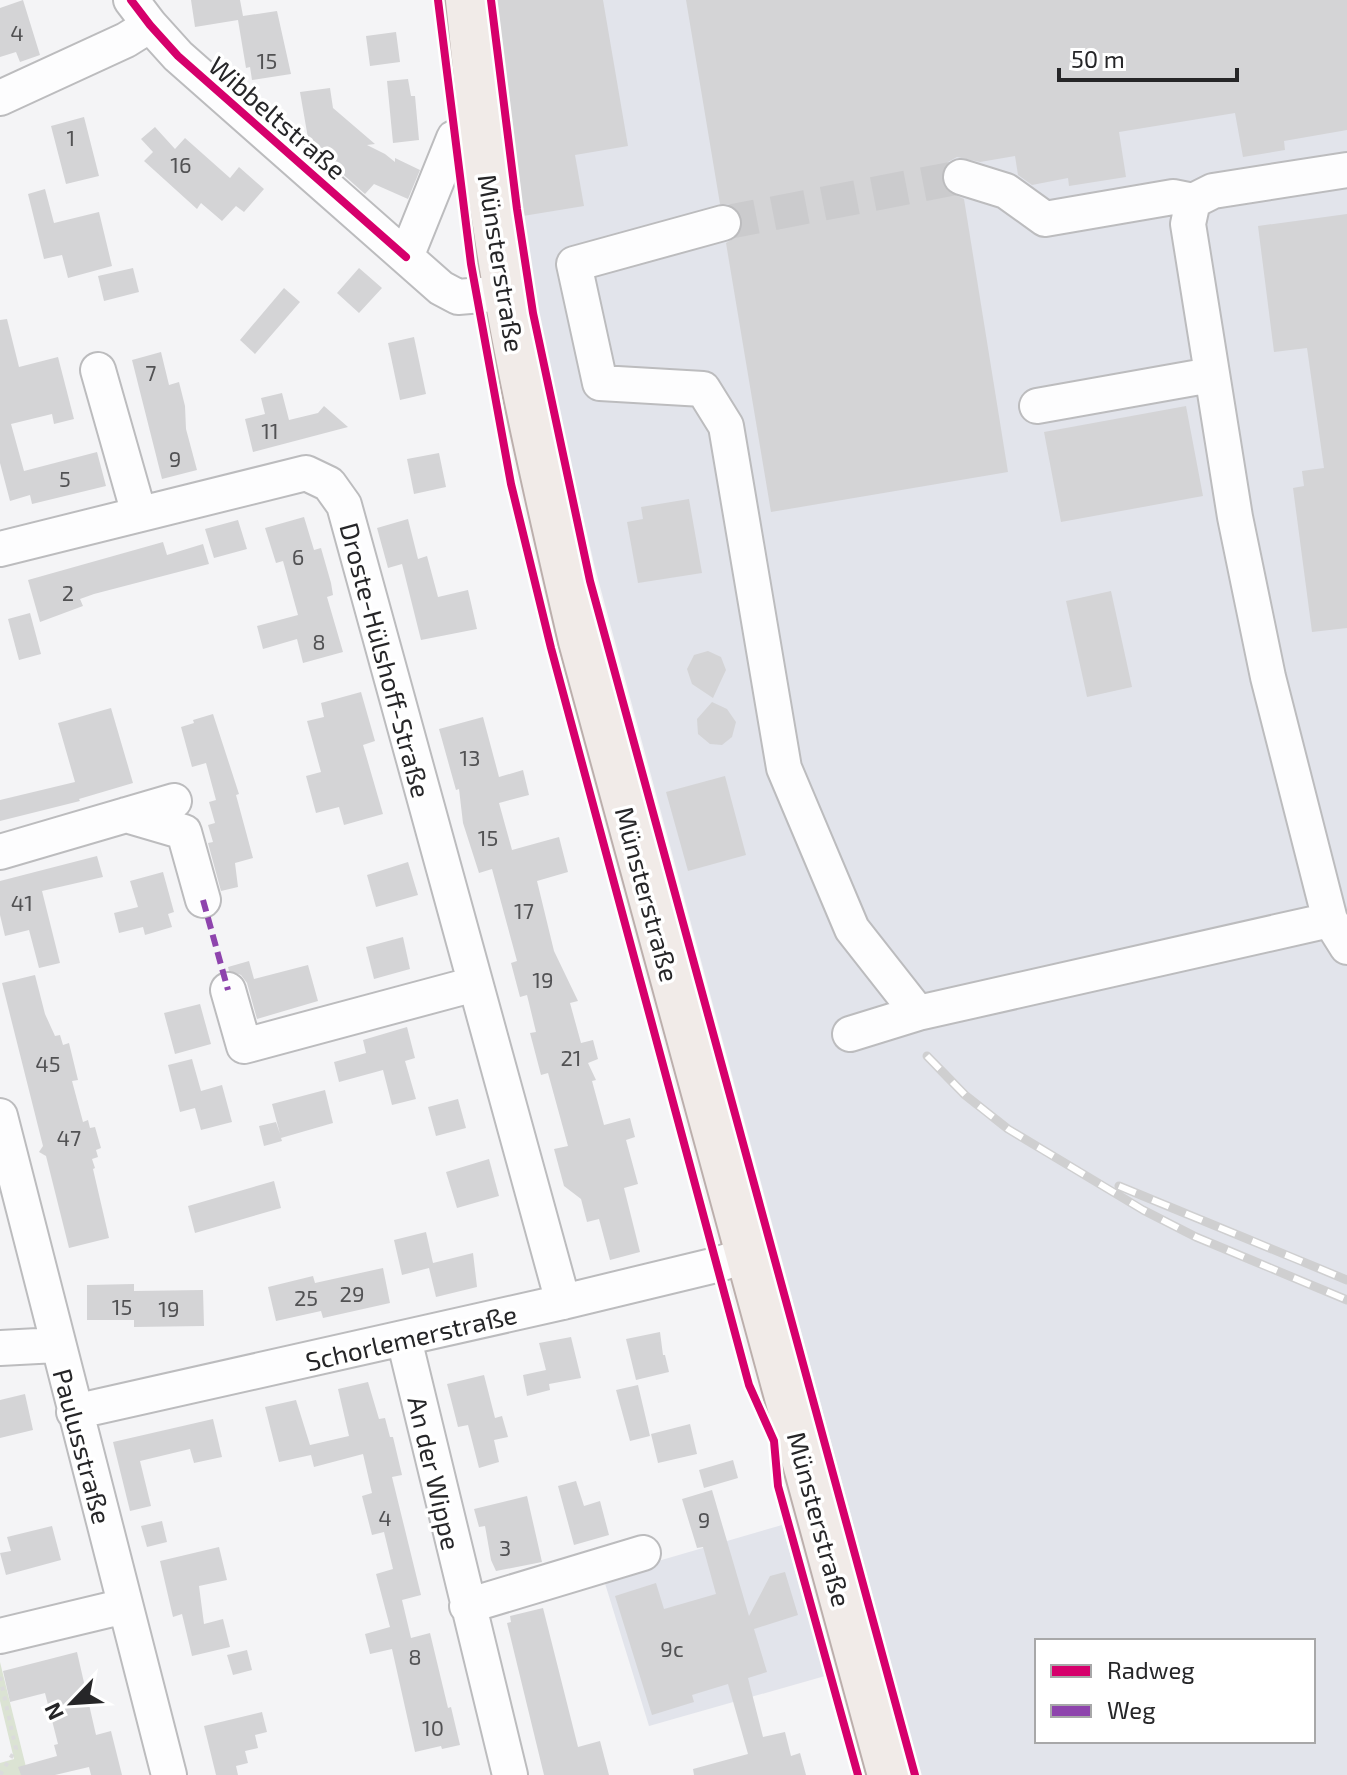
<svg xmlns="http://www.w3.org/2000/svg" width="1347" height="1775" viewBox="0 0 1347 1775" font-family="'Exo 2',sans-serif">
  <rect width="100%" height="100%" fill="#f4f4f6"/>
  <path fill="#e2e4eb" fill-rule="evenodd" d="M496,0H1347V1775H921L595,568L533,301ZM1037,1641H1313V1741H1037Z
    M782,1525L825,1676L649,1726L603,1577Z"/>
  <path fill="#dbe3d3" d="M0,1662L28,1775H0V1763L14,1759L0,1701Z"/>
  <path fill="#d4d4d6" d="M23,0L40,55L20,62L16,52L0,57V8Z
    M191,0H240L243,16L277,11L291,74L252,80L250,67L246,68L238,20L195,27Z
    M497,0H603L628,146L575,155L584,206L523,216Z
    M686,0H1347V130L1284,141L1285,150L1243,157L1235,113L1119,132L1126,177L1069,186L1068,178L1032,185L1018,175L1015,156L980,162L957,157L948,162L942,170L941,181L947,191L964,199L1008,472L771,512L726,243L738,236L742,229V218L736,208L729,204H720Z
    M396,32L400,62L370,66L366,36Z
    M408,79L411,96H415L419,140L393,143L387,81Z
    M330,88L333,108L375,144L367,145L385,154L395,162V158L420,170L408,199L374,184L365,194L309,144L300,92Z
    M84,117L99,176L66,184L51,126Z
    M155,127L175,149L185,138L230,178L239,167L264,189L244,212L236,206L222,221L201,203L197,209L144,161L153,152L141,139Z
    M45,189L54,223L99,212L112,266L68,278L62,255L44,259L28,194Z
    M1347,214V628L1312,632L1293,488L1304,486L1302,471L1324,468L1307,348L1274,352L1258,226Z
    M133,268L139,292L104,301L98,276Z
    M359,268L382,288L359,313L337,293Z
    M284,288L300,302L255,354L240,340Z
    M7,319L19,367L58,357L74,419L54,424L52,414L11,424L24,471L97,452L106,486L32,504L30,495L10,501L0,463V320Z
    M414,337L426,394L400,400L388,343Z
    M161,352L169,385L179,382L185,406L186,429L197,470L162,479L132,360Z
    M282,393L289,420L318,413L324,406L348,427L253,452L245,419L265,414L261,398Z
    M1186,406L1203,496L1061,522L1044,432Z
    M439,453L446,487L414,494L407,459Z
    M689,499L702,573L638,583L627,522L643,519L641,507Z
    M304,517L314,550L321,548L331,583L333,595L327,597L343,652L303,663L297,639L263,649L257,626L298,615L283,561L276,563L265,528Z
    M408,519L418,559L427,556L438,597L468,590L477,629L421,640L402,564L388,568L377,528Z
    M238,520L247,549L214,558L205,529Z
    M163,542L167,555L203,544L209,564L94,594L80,599L83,606L40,622L28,580Z
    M1111,591L1132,687L1087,697L1066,601Z
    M30,613L41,654L19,660L8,619Z
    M708,651L721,657L726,670L713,698L692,684L687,669L694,655Z
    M361,692L375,741L363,745L383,814L344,825L339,807L316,813L306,776L321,772L307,721L324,717L321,703Z
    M712,702L727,709L736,722L732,737L722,745L710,744L698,734L697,719Z
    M111,708L133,783L79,799L80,801L0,821V800L75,782L58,723Z
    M213,714L239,794L236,795L253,858L235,863L238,887L221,891L208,843L213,842L208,825L215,823L209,802L216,800L206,763L192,767L181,727L194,723L193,720Z
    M483,717L499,777L523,770L529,795L499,803L512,850L559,837L568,872L537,881L554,951L578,1001L570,1003L581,1043L593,1040L598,1059L588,1063L596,1080L592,1081L604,1125L630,1118L635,1137L626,1140L638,1184L624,1188L640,1252L610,1260L599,1219L587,1222L581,1199L564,1186L554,1149L568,1146L548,1073L541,1075L530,1033L536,1032L527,995L520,997L511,963L517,961L492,869L479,873L463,823L459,789L456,790L439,729Z
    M725,776L746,855L688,871L666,792Z
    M97,856L103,877L42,891L60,963L39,968L29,930L5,936L0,915V881Z
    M408,862L418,895L376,907L367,875Z
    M163,872L174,912L168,914L172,927L145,935L143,927L119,933L114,913L138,907L130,881Z
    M403,937L410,969L374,979L366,947Z
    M249,961L254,979L308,965L318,1001L257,1019L247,983L241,975L229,971L228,967Z
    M35,975L45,1014L55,1036L60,1035L63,1045L69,1043L78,1080L72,1081L83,1122L88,1120L90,1128L95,1127L101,1148L96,1150L98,1157L92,1159L95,1168L93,1169L109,1238L69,1248L46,1156L39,1152L43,1146L2,983Z
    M200,1004L211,1044L175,1054L164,1013Z
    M407,1027L415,1058L405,1061L416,1099L392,1105L383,1070L339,1082L334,1062L366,1053L363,1040Z
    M192,1059L201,1091L222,1085L232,1122L201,1130L195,1108L180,1112L168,1065Z
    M325,1090L333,1123L281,1138L282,1141L264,1146L259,1126L276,1122L280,1134L272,1104Z
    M458,1099L466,1128L436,1136L428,1107Z
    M489,1159L499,1196L457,1208L446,1172Z
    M274,1181L281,1208L195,1233L188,1206Z
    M426,1232L433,1263L473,1253L477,1287L436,1297L429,1268L402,1275L394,1240Z
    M383,1268L390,1303L323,1318L321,1311L276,1321L268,1287L313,1276L315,1283Z
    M134,1284V1291L203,1290L204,1326L134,1327V1320H87V1285Z
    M660,1332L663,1355H665L669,1372L636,1380L626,1339Z
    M571,1337L581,1378L549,1384L550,1390L527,1396L523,1375L546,1370L539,1343Z
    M484,1375L495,1418L502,1416L508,1437L494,1440L499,1462L479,1468L468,1425L458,1427L447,1384Z
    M368,1382L379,1419L385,1418L390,1437H393L402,1475L392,1477L421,1595L402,1600L411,1638L430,1633L448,1708L451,1707L460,1745L442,1749L441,1746L415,1752L392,1649L370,1654L365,1634L390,1627L376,1574L393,1569L384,1532L372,1535L362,1496L372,1493L363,1454L314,1467L311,1455L279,1462L265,1407L296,1400L310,1445L349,1436L338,1389Z
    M638,1385L650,1436L630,1441L616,1390Z
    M25,1394L33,1430L0,1438V1400Z
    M213,1419L222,1457L194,1463L190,1449L140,1461L151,1506L130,1511L113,1442Z
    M690,1424L697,1454L658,1463L651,1434Z
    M733,1460L738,1478L704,1488L699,1470Z
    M576,1481L584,1506L600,1501L609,1535L574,1545L558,1486Z
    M712,1490L749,1616L770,1576L785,1572L798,1615L754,1629L767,1672L748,1678L763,1737L785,1732L791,1756L800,1753L806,1775H694L693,1769L748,1754L728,1684L692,1695L694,1702L652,1715L615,1596L656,1583L664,1609L716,1594L703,1547L697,1548L682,1499Z
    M527,1496L542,1562L496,1571L491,1560L485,1526L479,1527L474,1509Z
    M162,1521L167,1542L147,1547L141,1526Z
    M52,1526L61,1560L6,1575L0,1553L11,1551L7,1537Z
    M219,1547L227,1580L199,1586L204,1624L223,1619L230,1647L192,1656L182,1614L173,1617L160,1561Z
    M543,1608L578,1747L600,1741L609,1775H544L507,1623L511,1622L510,1616Z
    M247,1650L252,1670L233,1675L227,1655Z
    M77,1652L96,1735L111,1731L122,1775H91L89,1767L55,1775H21L18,1767L57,1756L54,1745L58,1744L45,1693L10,1702L3,1671Z
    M262,1712L267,1732L255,1735L258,1748L245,1751L248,1763L236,1766L238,1775H216L204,1726Z"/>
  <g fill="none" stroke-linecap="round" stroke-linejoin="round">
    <path stroke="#cbcbcd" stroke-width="34" stroke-dasharray="34 17" stroke-linecap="butt" d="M723,223L961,177"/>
    <g stroke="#bcbcbe" stroke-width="38">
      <path id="minor" d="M131,0L150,25L178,56L441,288L458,297L505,293
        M0,98L126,40L150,25
        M1347,170L1213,191L1193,201L1188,224L1235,517L1268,677L1330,920L1347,947
        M961,177L1006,191L1045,219L1173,197L1193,201
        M723,223L574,264L600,383L703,389L726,426L784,768L852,929L918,1013
        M406,257L454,138L482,134
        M98,370L139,514
        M1037,406L1211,375
        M0,549L306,473L329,484L344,505L563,1302
        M126,815L184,832L203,900
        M0,852L174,801
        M228,990L244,1046L475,984
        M850,1034L918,1013L1330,920
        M0,1116L169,1775
        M404,1339L510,1775
        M0,1348L57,1345
        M74,1412L563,1302L716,1265L746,1255
        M467,1606L643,1553
        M0,1636L125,1606"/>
    </g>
    <g stroke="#bcafac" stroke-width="46">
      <path id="major" d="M467,0C475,75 482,150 494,224C515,364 548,503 580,641L889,1775"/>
    </g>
    <path stroke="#dbdbdc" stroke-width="4" stroke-dasharray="4 6" stroke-linecap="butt" d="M0,1677L16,1749L0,1775"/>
    <use href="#minor" stroke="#fdfdfe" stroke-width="34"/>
    <use href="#major" stroke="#f1ebe8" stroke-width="42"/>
    <g stroke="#cfcfd0" stroke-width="9">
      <path id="rail" d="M927,1056L965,1095L1008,1129L1143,1210L1196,1237L1347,1300
        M1119,1186L1347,1280"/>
    </g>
    <use href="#rail" stroke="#fff" stroke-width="6" stroke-dasharray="18" stroke-linecap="butt"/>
    <path stroke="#8e44ad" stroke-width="6" stroke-dasharray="12 6" stroke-linecap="butt" d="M203,900L228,990"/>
    <g stroke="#fff" stroke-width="13">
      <path id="cycleway" d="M131,0L150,25L178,56L406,257
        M438,0L471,264L511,484L551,648L749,1385L774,1441L778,1486L858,1775
        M491,0L517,209L533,313L590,581L915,1775"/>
    </g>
    <use href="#cycleway" stroke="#d6006c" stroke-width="8"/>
  </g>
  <g text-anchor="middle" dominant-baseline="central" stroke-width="7" stroke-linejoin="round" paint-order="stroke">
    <g font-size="22" fill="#525254">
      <text x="17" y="32">4</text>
      <text x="267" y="60">15</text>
      <text x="71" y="137">1</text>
      <text x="181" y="164">16</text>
      <text x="151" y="372">7</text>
      <text x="270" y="430">11</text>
      <text x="175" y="458">9</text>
      <text x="65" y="478">5</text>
      <text x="298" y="556">6</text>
      <text x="68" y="592">2</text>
      <text x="319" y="641">8</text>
      <text x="470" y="757">13</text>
      <text x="488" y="837">15</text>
      <text x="22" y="902">41</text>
      <text x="524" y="910">17</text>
      <text x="543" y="979">19</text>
      <text x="571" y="1057">21</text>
      <text x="48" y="1063">45</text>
      <text x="69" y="1137">47</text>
      <text x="352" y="1293">29</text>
      <text x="306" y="1297">25</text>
      <text x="122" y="1306">15</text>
      <text x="169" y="1308">19</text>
      <text x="385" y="1517">4</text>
      <text x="704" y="1519">9</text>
      <text x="505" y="1547">3</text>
      <text x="672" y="1648">9c</text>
      <text x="415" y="1656">8</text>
      <text x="433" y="1727">10</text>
    </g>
    <g font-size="26" fill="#262628" stroke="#fff">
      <text transform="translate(278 117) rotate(41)">Wibbeltstraße</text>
      <text transform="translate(502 263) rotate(81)">Münsterstraße</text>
      <text transform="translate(386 660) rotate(75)">Droste-Hülshoff-Straße</text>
      <text transform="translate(648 894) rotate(75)">Münsterstraße</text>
      <text transform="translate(411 1337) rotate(-13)">Schorlemerstraße</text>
      <text transform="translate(83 1446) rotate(75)">Paulusstraße</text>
      <text transform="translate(435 1473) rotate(77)">An der Wippe</text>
      <text transform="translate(820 1519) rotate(75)">Münsterstraße</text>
    </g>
  </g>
  <rect x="1035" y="1639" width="280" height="104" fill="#ffffff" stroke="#a8a8a9" stroke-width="2"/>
  <rect x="1051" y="1665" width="40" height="12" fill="#d6006c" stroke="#a8a8a9" stroke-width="2"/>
  <text x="1107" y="1679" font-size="24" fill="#262628">Radweg</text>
  <rect x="1051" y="1705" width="40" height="12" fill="#8e44ad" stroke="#a8a8a9" stroke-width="2"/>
  <text x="1107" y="1719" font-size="24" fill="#262628">Weg</text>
  <g transform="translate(72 1703) rotate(245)" stroke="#ffffff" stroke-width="6" paint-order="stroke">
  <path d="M0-6L14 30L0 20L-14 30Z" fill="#262628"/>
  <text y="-12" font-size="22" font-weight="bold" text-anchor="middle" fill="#262628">N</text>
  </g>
  <path d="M1059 68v12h178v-12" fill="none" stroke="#262628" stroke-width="4"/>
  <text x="1071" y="68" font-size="24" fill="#262628" stroke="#ffffff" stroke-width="6" paint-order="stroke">50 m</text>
</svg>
